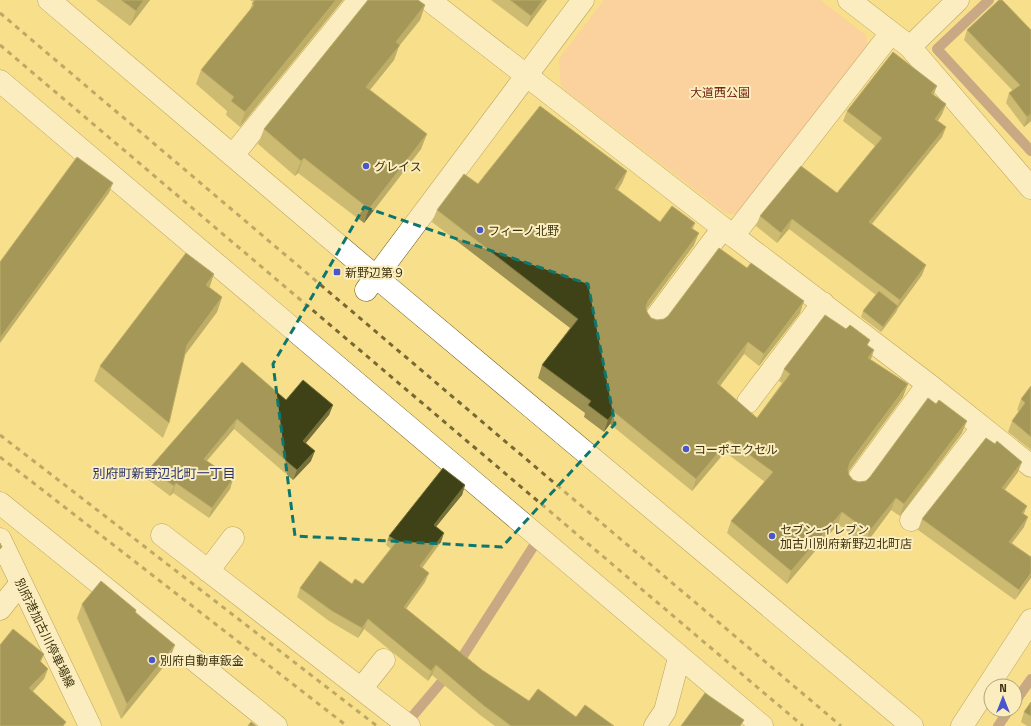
<svg xmlns="http://www.w3.org/2000/svg" width="1031" height="726" viewBox="0 0 1031 726" font-family="'Titillium Web','Noto Sans JP',sans-serif">
  <rect width="100%" height="100%" fill="#f8df8c"/>
  <path fill="#ffc0b1" d="M604,0H820L866,35L868,52L742,214H727L561,87L559,59Z"/>
  <g fill="none" stroke-linecap="round" stroke-linejoin="round">
    <path stroke="#8e6879" stroke-width="10" d="M989,0L937,49L1031,151
      M1015,702L1031,679
      M405,725L461,659L533,547
      M998,726L1009,710"/>
    <g stroke="#705e1e" stroke-width="23">
      <path id="minor" d="M49,0L376,277L912,726
        M429,0L723,228L928,384L1031,466
        M849,0L910,47L1031,188
        M910,47L958,0
        M0,81L762,726
        M233,155L359,0
        M733,236L891,33
        M366,290L583,0
        M654,320L723,228
        M748,402L823,303
        M856,482L928,384
        M0,503L276,726
        M911,520L982,428
        M162,535L409,726
        M208,571L233,538
        M0,609L20,584
        M361,689L384,660
        M655,726L665,711L679,658"/>
    </g>
    <g stroke="#705e1e" stroke-width="23">
      <path id="tertiary" d="M962,726L1031,620"/>
    </g>
    <g stroke="#705e1e" stroke-width="23">
      <path id="secondary" d="M0,539L90,726"/>
    </g>
    <use href="#minor" stroke="#fff" stroke-width="22"/>
    <use href="#tertiary" stroke="#fff" stroke-width="22"/>
    <use href="#secondary" stroke="#fff" stroke-width="22"/>
    <path stroke="#776836" stroke-width="3" stroke-dasharray="5 5" stroke-linecap="butt" d="M0,13L841,726
      M0,45L803,726
      M0,435L377,726
      M0,457L347,726"/>
  </g>
  <path fill="#9c9052" d="M96,0H150L130,26Z
    M250,0H343L240,127L226,115L227,111L196,84L201,70L249,12L253,2Z
    M491,0H547L527,27Z
    M425,5L420,20L399,46L394,60L370,90L421,149L364,223L298,173L295,176L258,144L264,129Z
    M967,30H1031V121L1024,127L1006,103L1009,93L1013,91L964,40Z
    M934,95L946,104L942,114L938,121L946,127L942,137L872,224L922,275L898,308L896,312L881,332L861,317L863,311L876,295L789,229L777,243L756,226L760,216L837,193L875,146L843,121L847,111Z
    M627,171L622,183L618,190L660,222L695,223L693,229L694,245L646,309L647,312L651,318L657,320L800,313L759,366L744,354L720,386L757,418L782,383L779,381L784,369L868,346L871,360L903,397L848,471L849,475L853,480L859,482L866,481L962,433L900,516L891,510L865,545L838,524L787,584L727,533L731,521L765,482L725,452L692,491L610,424L604,432L584,417L585,413L538,378L542,365L570,328L432,222L437,210L478,184Z
    M209,287L222,297L217,312L184,356L169,423L163,438L94,381L100,366Z
    M242,362L286,400L333,405L329,415L306,443L311,461L293,480L234,429L207,461L233,479L230,489L209,518L173,493L170,496L146,478L149,469Z
    M1031,386V450L1008,432L1012,421L1019,411L1017,410L1021,399Z
    M1018,472L1005,490L1024,514V527L1012,543L1031,557L1015,600L918,530L922,519Z
    M465,485L462,495L436,527L441,542L422,568L425,582L406,609L482,670L529,701L576,717L614,726H495L480,715L432,675L428,681L364,629L358,638L329,621L297,597L300,588L363,584L391,549L386,545L389,536Z
    M82,604L136,610V612L169,660L121,719L77,618Z
    M1031,702V726H1027L1021,722L1024,712Z"/>
  <path fill="#76713a" d="M144,0H150L130,26L136,11Z
    M336,0H343L240,127L245,112Z
    M543,0H547L527,27L531,16Z
    M425,5L420,20L399,46L394,60L360,102L366,87L396,42Z
    M937,86L933,96L931,93Z
    M946,104L942,114L932,129L935,119Z
    M1031,114V121L1024,127L1027,117Z
    M946,127L942,137L865,232L869,222Z
    M427,134L421,149L364,223L369,209Z
    M304,158L298,173L295,176L301,161Z
    M627,171L622,183L610,200L615,188Z
    M113,183L109,193L0,343V338Z
    M792,219L789,229L777,243L781,233Z
    M699,233L694,245L644,313L648,301Z
    M926,265L922,275L898,308L896,312L881,332L883,327L897,308L900,300Z
    M214,274L209,289L206,285Z
    M222,297L217,312L181,360L187,345Z
    M804,301L800,313L759,366L764,354Z
    M748,342L744,354L713,395L717,383Z
    M874,350L870,362L868,358Z
    M908,384L903,397L846,475L850,462Z
    M333,405L329,415L300,450L303,441Z
    M614,412L610,424L604,432L608,420Z
    M237,419L234,429L200,468L204,459Z
    M967,421L962,433L900,516L904,504Z
    M729,440L725,452L692,491L696,479Z
    M315,451L311,461L293,480L297,470Z
    M1022,462L1018,472L998,498L1002,488Z
    M233,479L230,489L209,518L212,508Z
    M176,483L173,493L170,496L174,486Z
    M465,485L462,495L430,534L434,525Z
    M896,498L891,510L865,545L869,532Z
    M1027,506L1023,516L1022,513Z
    M842,512L838,524L787,584L791,571Z
    M1028,517L1024,527L1005,552L1009,542Z
    M444,533L441,542L416,576L420,566Z
    M429,573L425,582L400,617L404,607Z
    M1031,573V578L1015,600L1019,590Z
    M368,619L364,629L358,638L362,628Z
    M175,645L169,660L121,719L127,704Z
    M44,654L40,664V661Z
    M436,665L432,675L428,681L431,671Z
    M48,669L44,679L26,699L29,688Z"/>
  <path fill="#3f4217" stroke="#76713a" d="M121,0H144L136,11Z
    M255,0H336L245,112L231,101L234,97L201,70L254,5L252,4Z
    M368,0H418L425,5L396,42L400,45L366,87L427,134L369,209L304,158L301,161L264,129Z
    M510,0H543L531,16Z
    M999,0H1002L1031,30V114L1027,117L1009,93L1020,85L967,30Z
    M893,52L937,86L931,93L946,104L935,119L946,127L869,222L926,265L900,300L792,219L781,233L760,216L801,166L837,193L882,138L847,111Z
    M540,106L627,171L615,188L660,222L672,206L695,223L691,228L699,233L648,301L646,307L647,312L651,318L657,320L664,319L668,316L719,248L747,268L751,263L804,301L764,354L748,342L717,383L757,418L790,374L784,369L825,315L846,329L850,325L870,340L867,345L874,350L868,358L908,384L850,462L848,469L849,475L853,480L859,482L866,481L870,477L928,398L936,404L939,400L967,421L904,504L896,498L869,532L842,512L791,571L731,521L773,472L729,440L696,479L614,412L608,420L588,405L591,401L542,365L578,319L437,210L464,174L478,184Z
    M77,157L113,183L0,338V262Z
    M186,253L214,274L206,285L222,297L187,345L169,423L100,366Z
    M879,291L898,306L883,327L863,311Z
    M242,362L286,400L303,380L333,405L303,441L315,451L297,470L237,419L204,459L233,479L212,508L176,483L174,486L149,469Z
    M1031,386V437L1012,421L1025,403L1021,399Z
    M986,438L995,444L997,441L1022,462L1002,488L1027,506L1022,513L1028,517L1009,542L1031,557V573L1019,590L922,519Z
    M443,468L465,485L434,525L444,533L420,566L429,573L404,607L482,670L529,701L538,689L576,717L585,705L614,726H511L483,705L436,665L431,671L368,619L362,628L332,611L300,588L320,561L352,584L355,579L363,584L397,541L389,536Z
    M0,543L2,547L0,549Z
    M101,581L136,610L135,612L175,645L127,704L82,604Z
    M13,629L44,654L40,661L48,669L29,688L66,722L63,726H0V645Z
    M705,693L744,720L740,726H681Z
    M1031,702V716L1024,712Z
    M251,722L256,726H248Z"/>
  <path d="M0 0H1031V726H0ZM364,207L588,284L615,424L502,547L295,536L273,364Z" fill="#f8df8c" fill-opacity=".55" fill-rule="evenodd"/>
  <path fill="none" stroke="#0f766e" stroke-width="3" stroke-dasharray="8 5" stroke-linejoin="round" d="M364,207L588,284L615,424L502,547L295,536L273,364Z"/>
  <g fill="#4a57cc" stroke="#fbedbd" stroke-width="1.5">
    <circle cx="366" cy="166" r="4"/>
    <circle cx="480" cy="230" r="4"/>
    <rect x="333" y="268" width="8" height="8" rx="2"/>
    <circle cx="686" cy="449" r="4"/>
    <circle cx="772" cy="536" r="4"/>
    <circle cx="152" cy="660" r="4"/>
  </g>
  <g text-anchor="middle" dominant-baseline="central" stroke-width="4" stroke-linejoin="round" paint-order="stroke">
    <g font-size="12" fill="#712516" stroke="#fbedbd">
      <text x="720" y="92">大道西公園</text>
    </g>
    <g font-size="12" fill="#3d3310" stroke="#fbedbd" text-anchor="start">
      <text x="374" y="166">グレイス</text>
      <text x="488" y="230">フィーノ北野</text>
      <text x="345" y="272">新野辺第９</text>
      <text x="694" y="449">コーポエクセル</text>
      <text x="780" y="529">セブン-イレブン<tspan x="780" dy="14">加古川別府新野辺北町店</tspan></text>
      <text x="160" y="660">別府自動車鈑金</text>
    </g>
    <g font-size="12" fill="#3d3310" stroke="#fbedbd">
      <text transform="translate(45 633) rotate(64)">別府港加古川停車場線</text>
    </g>
    <g font-size="13" fill="#2a346d" stroke="#fbedbd">
      <text x="164" y="473">別府町新野辺北町一丁目</text>
    </g>
  </g>
  <g transform="translate(1003 698)"><circle r="19" fill="#fbedbd" stroke="#afa378"/>
  <path d="M0-3L7 15L0 10L-7 15Z" fill="#4a57cc"/>
  <text y="-6" font-size="11" font-weight="bold" text-anchor="middle" fill="#3d3310">N</text>
  </g>
</svg>
